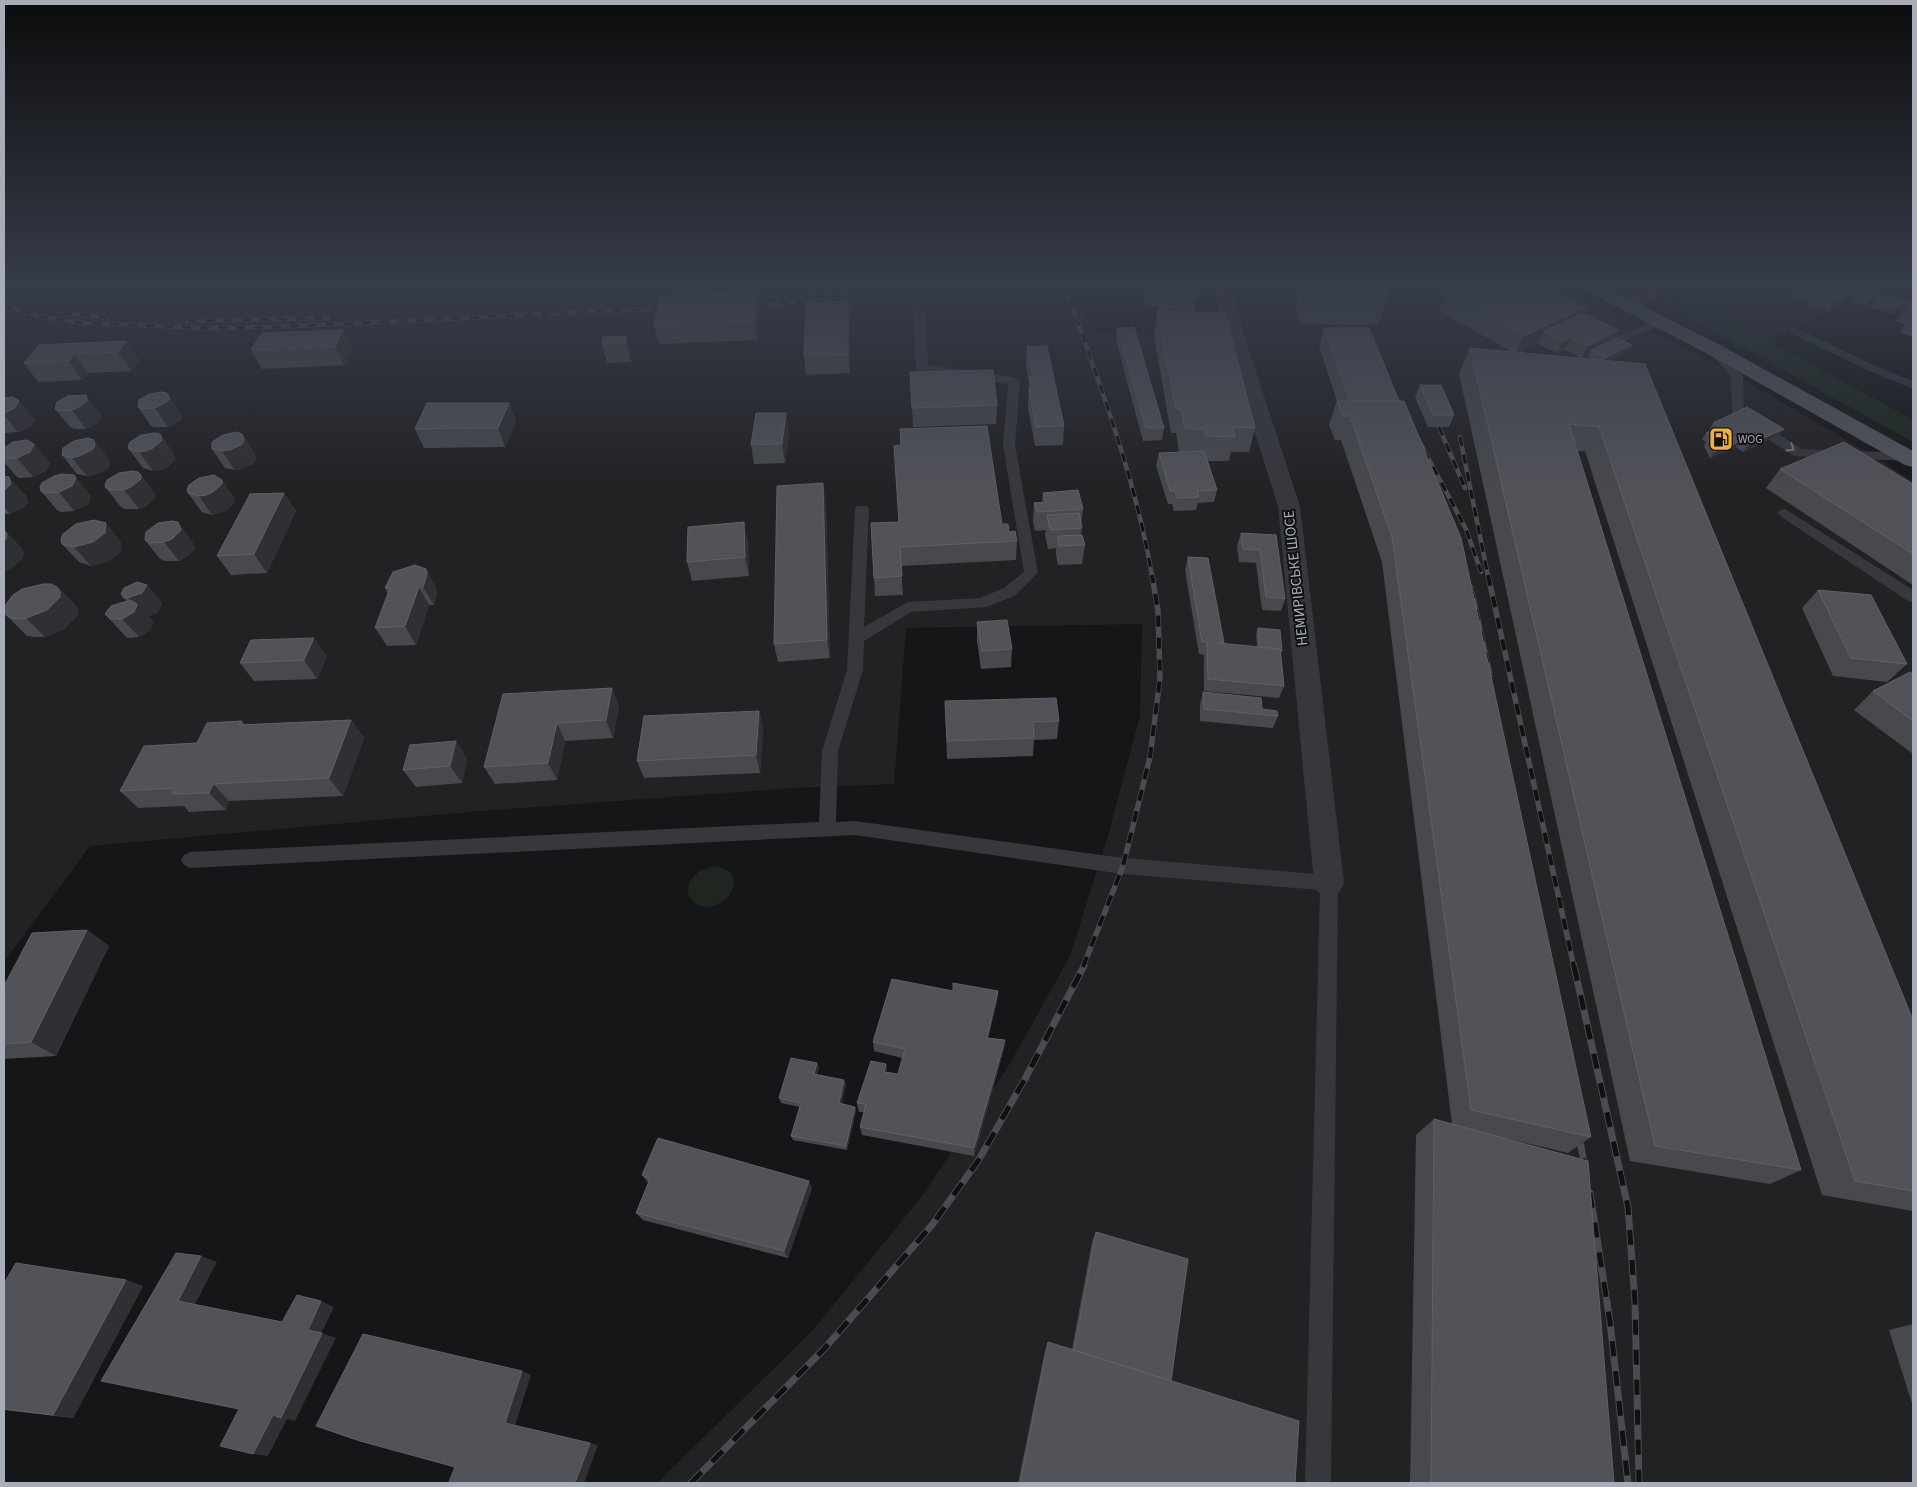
<svg xmlns="http://www.w3.org/2000/svg" width="1917" height="1487" viewBox="0 0 1917 1487" font-family="'Source Sans 3',sans-serif">
  <rect width="100%" height="100%" fill="#161618"/>
  <path fill="#222225" d="M4,283H1073L1092,332L1234,335L1221,283H1557L1737,376L1874,456L1913,481V1483H657L813,1330L923,1195L1009,1065L1070,956L1109,832L1140,716L1142,624L906,628L894,784L794,788L468,812L90,846L4,962Z
    M1699,283H1826L1854,293L1846,302L1827,313L1767,340L1675,293Z"/>
  <path fill="#1e261f" d="M1661,286L1730,320L1913,420V442L1706,327L1650,291Z
    M715,866C762,875 710,931 688,895L689,882L699,871Z"/>
  <g fill="none" stroke-linecap="round" stroke-linejoin="round">
    <path stroke="#2c353c" stroke-width="7" d="M4,285L8,283
      M1793,330L1869,367L1913,385"/>
    <path fill="#37383d" fill-rule="evenodd" d="M919,309L925,312L928,365L1014,377L1020,381L1015,445L1038,573L1014,596L987,607L911,612L864,641L863,670L838,751L836,822L855,821L1123,858L1329,875L1335,877L1338,883L1331,1483H1305L1320,890L1123,874L855,835L190,868L184,865L181,860L184,855L190,852L819,822L822,751L847,670L855,509L857,506H867L869,509L864,627L908,602L980,598L1004,588L1024,572L1003,445L1008,384L918,370L916,368L913,312Z
      M1660,318L1666,321L1664,323L1620,343L1595,330L1601,327L1620,336Z
      M1713,346L1717,347L1743,376L1744,413L1802,449L1907,453L1912,454L1913,457L1907,461L1794,456L1734,417L1732,414L1731,377L1707,349Z
      M1785,509L1913,590V602L1908,601L1780,516L1778,513L1780,510Z"/>
    <path fill="#37383d" fill-rule="evenodd" d="M1212,283H1230L1244,335L1300,506L1344,883L1340,892L1329,896L1318,892L1314,883L1278,506L1224,335Z
      M1659,283H1681L1678,287L1636,309L1629,311L1622,309L1620,305L1622,301Z
      M1829,283H1855L1913,302V314L1832,287Z"/>
    <path fill="#53555c" fill-rule="evenodd" d="M1575,283H1597L1720,345L1913,451V467L1905,465L1706,353L1578,287Z"/>
    <g stroke="#4a4c52" stroke-width="4.5">
      <path id="rail-far2" d="M1064,283C1098,380 1135,475 1152,576
        M742,297L859,291
        M743,305L858,299
        M4,306L44,317L84,323L206,328L275,327L671,308
        M63,313L108,318
        M188,321L328,318
        M1439,427L1465,488
        M1416,435L1466,529L1481,572
        M1460,437L1488,576"/>
    </g>
    <g stroke="#4a4c52" stroke-width="5.5">
      <path id="rail-far1" d="M1488,575L1574,967
        M1471,588L1490,675
        M1083,967L1123,866L1150,757L1160,678L1158,611L1152,575"/>
    </g>
    <g stroke="#4a4c52" stroke-width="7">
      <path id="rail" d="M1574,966L1628,1207L1635,1302L1639,1483
        M1578,1129L1586,1174
        M1590,1193L1610,1322L1628,1483
        M691,1483L824,1349L932,1225L978,1161L1026,1077L1084,966"/>
    </g>
    <use href="#rail-far2" stroke="#111113" stroke-width="3" stroke-dasharray="9" stroke-linecap="butt"/>
    <use href="#rail-far1" stroke="#111113" stroke-width="4" stroke-dasharray="11" stroke-linecap="butt"/>
    <use href="#rail" stroke="#111113" stroke-width="5" stroke-dasharray="15" stroke-linecap="butt"/>
  </g>
  <path fill="#47494d" fill-rule="evenodd" d="M1145,283H1198L1200,289L1197,302H1193L1194,308V312L1255,428L1249,452H1231L1229,461H1208L1217,490L1214,502L1198,503L1196,510L1174,511L1172,504H1168L1156,466L1159,453L1179,452L1176,433H1171L1154,336L1157,311L1159,312L1158,306H1145L1143,293Z
    M1287,283H1392L1378,325L1301,324L1296,309L1299,296L1292,295Z
    M1433,283H1539L1586,307L1583,313L1618,330L1614,339L1632,345L1629,351L1609,361L1913,1020V1211L1822,1195L1585,451H1577L1801,1170L1770,1184L1630,1161L1459,373L1470,348L1512,352L1439,311L1446,294L1438,289L1439,286ZM1538,343V344L1557,353L1565,350L1581,358L1589,354L1588,357L1593,360L1518,353Z
    M1795,283H1837L1853,290L1845,302L1828,312L1787,294Z
    M1862,283H1887L1883,289Z
    M1875,293L1865,306L1851,301L1855,295Z
    M1879,293L1902,300L1892,314L1870,307Z
    M1913,302V337L1899,332L1905,324L1896,321L1905,308Z
    M759,309L757,340L659,344L654,326Z
    M850,320V373L806,375L804,356Z
    M1117,328L1164,428L1162,440L1143,441L1116,340Z
    M1324,328H1369L1591,1137L1568,1153L1505,1138L1614,1483H1410L1416,1135L1434,1119L1452,1124L1382,562L1341,440H1335L1329,425L1337,401L1319,346Z
    M262,333L353,348L344,365L262,369L251,350Z
    M626,336L631,354V362L607,363L602,344Z
    M126,341L139,360L131,371L88,373L82,380L38,382L24,363Z
    M1027,347L1064,426L1063,445L1035,446L1028,407L1029,381L1026,366Z
    M910,372L997,405L996,424L913,427Z
    M1420,385L1454,415L1449,427H1428L1415,397Z
    M68,396L100,413L102,419L93,426L86,429H74L70,427L55,409Z
    M4,398L19,401L35,420L31,427L18,432L5,433L4,432Z
    M139,400L180,412L182,417L180,421L168,427H155L151,426L138,407Z
    M509,403L516,421L505,447L424,448L415,429Z
    M1713,423L1784,429L1779,435L1743,452L1736,447L1710,458L1704,446L1706,442L1702,439L1706,433L1711,431L1709,430Z
    M789,432L785,463L754,464L751,445Z
    M160,434L173,453L175,459L167,467L160,470L153,471L143,468L129,449Z
    M242,434L254,452L256,459L254,463L242,469L235,470L225,468L212,449Z
    M34,444L50,463L46,471L33,477L19,478L16,476L4,462V448Z
    M62,455L108,458L110,465L107,469L94,475L87,476L77,474Z
    M1780,469L1913,484V585L1766,488Z
    M141,475L155,494V498L146,506L139,509H125L121,507L106,488Z
    M4,476L26,496L28,503L24,507L10,514H4Z
    M222,480L235,499V502L226,511L212,515L202,512L188,493Z
    M40,487L91,496L88,504L74,511L61,512L57,510L41,491Z
    M284,493L296,511L267,573L231,575L217,556Z
    M1043,493L1083,509L1081,525L1082,528L1081,535L1085,545L1082,564L1058,565L1056,555V548L1048,549L1045,534L1046,530L1035,531L1033,522L1034,503H1042Z
    M826,502L830,658L778,662L774,644Z
    M871,523L1002,524L1017,541L1016,560L901,566L903,595L875,596Z
    M1241,533L1276,535L1285,599L1281,611L1262,610L1256,563L1239,562L1237,546Z
    M145,540L192,541L195,549L186,557L179,561H165L160,559Z
    M748,541L749,576L692,581L687,562Z
    M121,542V551L109,561L91,566L79,562L62,544Z
    M1188,557L1224,643V644L1257,647L1256,634L1258,628L1282,651L1281,655L1284,686L1279,698L1204,691V655L1199,654L1185,570Z
    M426,569L436,588L437,593L434,605H429L416,645L387,646L375,628L388,594L385,588Z
    M147,585L162,603L158,612L148,616L153,622L152,626L150,630L139,637L127,638L105,614L127,601L121,594Z
    M57,587L75,605L78,610L77,616L64,629L45,637H35L27,636L4,613Z
    M1818,590L1907,664L1887,682L1833,676L1802,608Z
    M977,622L1012,649L1011,667L981,669L977,641Z
    M327,656L317,679L254,681L240,663Z
    M1913,674V754L1854,710L1873,691Z
    M612,688L619,706L613,738L565,741L557,780L495,784L484,767Z
    M1203,692L1262,709L1278,716L1273,728L1200,721V705Z
    M945,701L1059,721L1057,739L1034,740L1033,756L947,759Z
    M759,711L763,729L760,773L644,778L637,761Z
    M351,720L364,738L343,796L229,801L226,810L189,812L184,806L138,808L120,791L197,743L242,721L245,725Z
    M456,741L467,759L462,783L416,787L403,770Z
    M87,930L109,946L56,1056L4,1059V986Z
    M953,991H998L997,1001L988,1038L1005,1040L1004,1049L974,1156L862,1135L860,1127L864,1112H859L857,1103L886,1064L887,1072L898,1074L902,1058L874,1051L873,1042Z
    M817,1063L819,1068L816,1075L846,1084L841,1103L856,1111L847,1150L793,1140L791,1136L800,1107L781,1103L779,1098Z
    M642,1175L812,1188L788,1258L643,1220L636,1213L648,1183Z
    M1096,1232L1171,1381L1295,1483H1018L1045,1351L1048,1342L1072,1349L1092,1242Z
    M126,1280L143,1286L73,1418L4,1410V1283Z
    M1913,1324V1407L1889,1330Z"/>
  <path fill="#2f3033" d="M1853,290L1845,302L1828,312L1836,300Z
    M756,291L759,309L757,340L754,322Z
    M848,301L850,320V373L848,355Z
    M1586,307L1577,325L1544,331L1538,343L1515,354L1524,336Z
    M343,330L353,348L344,365L335,347Z
    M1618,330L1612,343L1591,350L1589,354L1581,358L1588,346Z
    M626,336L631,354V362L626,343Z
    M1572,337L1565,350L1557,353L1563,341Z
    M126,341L139,360L131,371L118,352Z
    M1632,345L1629,351L1601,365L1605,358Z
    M74,354L88,373L82,380L69,361Z
    M167,393L180,412L182,417L180,421L168,427L155,408Z
    M86,395L100,413L102,419L93,426L86,429L72,410Z
    M19,401L35,420L31,427L18,432L4,415V413Z
    M509,403L516,421L505,447L498,428Z
    M786,413L789,432L785,463L782,444Z
    M1784,429L1779,435L1743,452L1748,445Z
    M160,434L173,453L175,459L167,467L160,470L153,471L139,452Z
    M242,434L254,452L256,459L254,463L242,469L235,470L222,451Z
    M94,440L108,458L110,465L107,469L94,475L87,476L72,458Z
    M1741,441L1736,447L1710,458L1714,452Z
    M34,444L50,463L46,471L33,477L17,458Z
    M74,475L91,496L88,504L74,511L59,492Z
    M141,475L155,494V498L146,506L139,509L124,490Z
    M9,477L26,496L28,503L24,507L10,514L4,507V490Z
    M222,480L235,499V502L226,511L212,515L199,496Z
    M823,483L826,502L830,658L827,640Z
    M284,493L296,511L267,573L254,554Z
    M178,522L192,541L195,549L186,557L179,561L164,542Z
    M744,522L748,541L749,576L745,557Z
    M106,523L121,542V551L109,561L91,566L74,547Z
    M4,530L22,548L24,553L23,558L11,569L4,572Z
    M426,569L436,588L437,593L434,605L423,587Z
    M147,585L162,603L158,612L148,616L153,622L152,626L150,630L139,637L122,619L136,608L128,598Z
    M57,587L75,605L78,610L77,616L64,629L45,637L26,618Z
    M419,587L429,605L416,645L405,626Z
    M314,638L327,656L317,679L304,660Z
    M612,688L619,706L613,738L606,720Z
    M759,711L763,729L760,773L756,755Z
    M351,720L364,738L343,796L329,778Z
    M557,723L565,741L557,780L548,763Z
    M456,741L467,759L462,783L450,766Z
    M213,784L229,801L226,810L209,793Z
    M87,930L109,946L56,1056L31,1042Z
    M998,991L997,1001L986,1048L987,1038Z
    M1005,1040L1004,1049L974,1156V1148Z
    M817,1063L819,1068L815,1079L814,1074Z
    M886,1064L887,1073L884,1072Z
    M844,1080L846,1084L841,1107L839,1103Z
    M855,1107L856,1111L847,1150L846,1146Z
    M809,1181L812,1188L788,1258L784,1251Z
    M201,1256L217,1262L194,1306L178,1301Z
    M126,1280L143,1286L73,1418L53,1415Z
    M321,1301L334,1307L321,1334L308,1330Z
    M322,1333L336,1338L295,1421L287,1419L268,1456L253,1454L273,1415Z
    M522,1371L531,1375L515,1426L505,1423Z
    M590,1443L598,1445L584,1483H575Z"/>
  <path fill="#525359" stroke="#5f6168" d="M1145,283H1198L1200,289H1191L1194,308L1162,307L1160,294H1147Z
    M1452,283H1469L1460,287Z
    M1469,283H1539L1586,307L1524,336L1446,293Z
    M1797,283H1837L1853,290L1836,300Z
    M1861,288L1875,293L1870,299L1855,295Z
    M756,291L754,322L654,326L660,295Z
    M1879,293L1902,300L1896,308L1874,301Z
    M848,301V355L804,356L806,303Z
    M1912,302H1913V311L1905,308Z
    M1157,311L1225,313L1255,428L1233,427L1235,437L1206,436L1204,429H1185L1181,409H1176Z
    M1583,313L1618,330L1588,346L1572,337L1563,341L1544,331Z
    M1913,316V321L1909,320Z
    M1134,327L1164,428H1146L1117,328Z
    M1324,328H1369L1399,401H1350Z
    M343,330L335,347L251,350L262,333Z
    M626,336V343L602,344L603,337Z
    M1617,338L1632,345L1605,358L1591,350Z
    M126,341L118,352L74,354L69,361L24,363L39,345Z
    M1047,346L1064,426L1036,427L1029,389H1032L1030,376H1033L1027,347Z
    M1470,348L1645,364L1913,1020V1191L1855,1181L1599,427L1569,424L1801,1170L1655,1146Z
    M993,370L997,405L912,408L910,372Z
    M1420,385H1441L1454,415H1433Z
    M162,392L167,393L170,399L167,402L155,408L142,409L138,407L139,400L149,394Z
    M86,395L87,401L79,407L72,410L59,411L55,409L57,402L68,396Z
    M13,397L19,401L15,408L4,413V398Z
    M1337,401H1404L1461,538L1591,1137L1471,1110L1392,537L1350,416H1343Z
    M427,403H509L498,428L415,429Z
    M1747,407L1784,429L1748,445L1741,441L1714,452L1708,439L1713,437L1706,433L1719,427L1713,423Z
    M756,413H786L782,444L751,445Z
    M987,426L1002,524H1008L1009,532L1015,531L1017,541L900,547L902,576L874,578L871,523L899,522L894,446L901,445L900,429Z
    M236,432L242,434L244,440L242,444L230,450L222,451L212,449V442L223,435Z
    M155,433L160,434L162,440L153,448L146,451L139,452L129,449L128,446L130,442L141,435Z
    M88,438L94,440L95,446L92,450L79,456L72,458L62,455L63,448L74,441Z
    M27,440L34,444L30,452L17,458L4,459V448L13,442Z
    M1844,442L1913,484V554L1780,469Z
    M1204,451L1217,490L1197,491L1199,497L1177,498L1175,491H1170L1159,453Z
    M133,471L138,472L141,475V479L131,487L124,490H111L106,488L105,485L107,480L119,473Z
    M62,474L74,475L76,478L72,486L59,492L44,493L41,491L40,487L42,483L54,476Z
    M214,475L222,480V484L213,492L206,495L199,496L188,493L187,490L189,485L199,478Z
    M4,476L9,477L11,484L7,488L4,490Z
    M823,483L827,640L774,644L777,486Z
    M1078,490L1083,509L1037,512L1034,503L1046,502L1043,493Z
    M284,493L254,554L217,556L250,494Z
    M1079,513L1082,528L1050,530L1047,515Z
    M94,520L106,523L105,533L93,542L74,547L62,544L61,539L63,534L76,524Z
    M173,521L178,522L181,530L172,539L164,542L150,543L145,540L146,532L158,523Z
    M744,522L745,557L687,562L688,527Z
    M4,529L7,534L6,539L4,541Z
    M1241,533L1276,535L1285,599L1266,597L1260,550L1243,549Z
    M1082,535L1085,545L1059,546L1058,536Z
    M1188,557L1208,558L1224,643H1219L1280,649L1284,686L1208,679L1207,642H1202Z
    M415,565L426,569L427,574L423,587H419L405,626L375,628L390,588H385L393,572Z
    M137,582L147,585L142,593L128,598H124L121,594L124,588Z
    M43,584H51L57,587L60,591V597L47,610L26,618L16,619L9,617L4,613V607L13,595L22,589Z
    M1818,590L1871,595L1907,664L1851,658Z
    M130,600L137,604L136,608L134,612L122,619H110L105,614L111,606Z
    M1007,620L1012,649L982,651L977,622Z
    M1258,628L1280,630L1282,651L1280,649L1259,647Z
    M314,638L304,660L240,663L251,640Z
    M1910,672L1913,674V721L1873,691Z
    M612,688L606,720L557,723L548,763L484,767L503,694Z
    M1203,692L1261,698L1262,709L1277,711L1278,716L1204,709Z
    M1056,698L1059,721L1033,722L1034,738L947,741L945,701Z
    M759,711L756,755L637,761L644,716Z
    M351,720L329,778L213,784L209,793L172,794L175,788L120,791L144,746L197,743L207,723L242,721L239,725Z
    M456,741L450,766L403,770L410,745Z
    M87,930L31,1042L4,1044V986L32,933Z
    M892,979L953,991V983L998,991L987,1038L1005,1040L974,1148L860,1127L866,1104L857,1103L871,1061L886,1064L884,1072L898,1074L905,1049L873,1042Z
    M791,1058L817,1063L814,1074L844,1080L839,1103L855,1107L846,1146L791,1136L801,1103L779,1098Z
    M1434,1119L1588,1161L1614,1483H1431Z
    M658,1138L809,1181L784,1251L636,1213L650,1179L642,1175Z
    M1096,1232L1188,1259L1171,1381L1074,1350Z
    M176,1253L201,1256L178,1301L282,1322L297,1295L321,1301L308,1330L322,1333L281,1418L273,1415L253,1454L220,1446L239,1409L101,1381Z
    M16,1263L126,1280L53,1415L4,1409V1283Z
    M363,1334L522,1371L505,1423L590,1443L575,1483H456L449,1482L455,1467L360,1441L316,1426Z
    M1048,1342L1299,1421L1295,1483H1020Z"/>
  <defs><path id="oneway-chevron" d="M-2-3.5L2.5 0L-2 3.5" fill="none" stroke-width="1.6" stroke-linecap="round" stroke-linejoin="round" transform="scale(1.25)"/></defs>
  <use stroke="#757881" href="#oneway-chevron" transform="translate(1791 448) rotate(32)"/>
  <linearGradient id="sky" x2="0" y2="1"><stop stop-color="#0c0c0d"/><stop offset="0.58" stop-color="#363c48"/><stop offset="1" stop-color="#363c48" stop-opacity="0"/></linearGradient>
  <rect width="1917" height="491" fill="url(#sky)"/>
  <defs>
    <g id="fuel-square" transform="scale(1.25)"><rect x="-9" y="-9" width="18" height="18" rx="4" fill="#f2b134" stroke="#111113"/><path d="M-5.5-6h7V0h2V4h1.3V-2.5L3-4.5l.8-.8L6-3V5H2.5V1h-1V6h-7ZM-4.2-4.7v3.2H.2V-4.7Z" fill="#111"/></g>
  </defs>
  <g fill-rule="evenodd">
    <use href="#fuel-square" x="1721" y="439"/>
  </g>
  <g text-anchor="middle" dominant-baseline="central" stroke-width="4" stroke-linejoin="round" paint-order="stroke">
    <g font-size="12" fill="#a8adb8" stroke="#111113" text-anchor="start">
      <text x="1738" y="439">WOG</text>
    </g>
    <g font-size="15" fill="#a8adb8" stroke="#111113">
      <text transform="translate(1296 578) rotate(-96)">НЕМИРІВСЬКЕ ШОСЕ</text>
    </g>
  </g>
  <rect width="1917" height="1487" fill="none" stroke="#a8adb8" stroke-width="10"/>
</svg>
